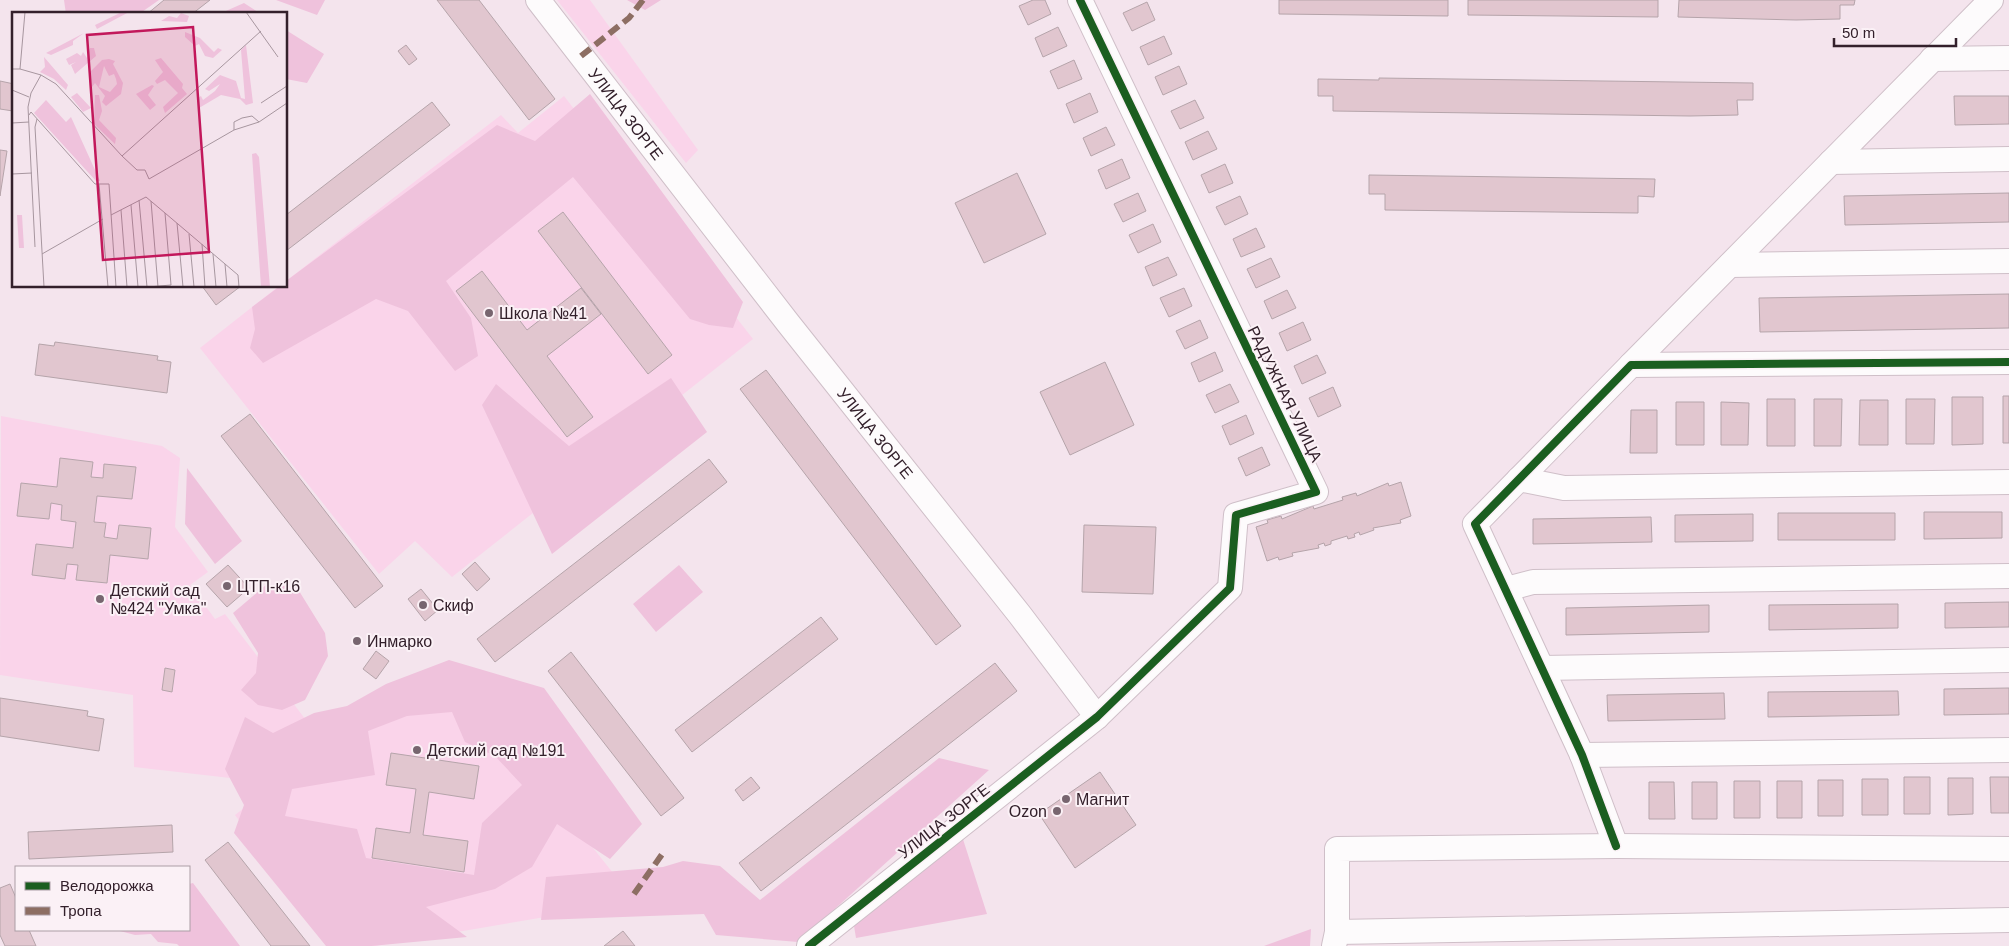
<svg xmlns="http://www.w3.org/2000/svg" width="2009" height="946" viewBox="0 0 2009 946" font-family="Arial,sans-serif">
  <rect width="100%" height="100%" fill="#f4e4ed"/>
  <path fill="#fad4ea" d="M557,0H590L698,150L686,163Z
    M564,96L753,339L452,577L415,541L379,574L200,348L279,286H286V281L501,115L518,133Z
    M1,416L162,446L180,458L175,527L208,572L190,585L215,619L225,614L309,724L239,779L134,767L133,695L0,675Z
    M460,681L621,883L563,914L375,946H331L235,815L403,685Z"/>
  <path fill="#efc2dc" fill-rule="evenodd" d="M64,0H159L139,14H66Z
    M276,0H325L317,15Z
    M627,0H661L645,10Z
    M244,3L261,14H219Z
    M286,30L324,54L307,83L286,79Z
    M590,94L743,302L733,328L709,325L690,319L573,177L446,281L471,318L478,356L455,371L408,311L376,299L263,363L250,348L255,329L252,307L280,286H286V281L497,125L535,141Z
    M671,378L707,432L552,554L482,405L496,384L569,446Z
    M187,468L242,541L215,564L185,524Z
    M679,565L703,592L656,632L633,604Z
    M266,585L296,586L325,633L328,656L305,700L282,710L258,705L241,690L256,673L258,653L233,613Z
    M449,660L544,688L642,824L610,859L557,824L532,867L495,889L426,907L467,937L371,946H326L234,833L244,805L225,769L245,717L273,733L314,713L347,706L386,684ZM452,712L465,742L495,756L522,785L482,823L474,875L366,858L357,829L285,816L292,789L375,775L368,731L407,716Z
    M939,758L989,770L798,942L716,935L704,914L541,920L546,877L663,867L683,861L720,866L760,900Z
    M961,833L987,914L856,938L851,908Z
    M193,883L240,946H179L177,944L158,942L151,934L135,935L120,931L189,930V884Z
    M1311,929L1310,946H1264Z"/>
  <path fill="#e1c6cf" stroke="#b5a4aa" d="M164,0H210L192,14H147Z
    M437,0H479L555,99L529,120Z
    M1033,0H1045L1051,14L1028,25L1019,6Z
    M1279,0H1448V16L1279,14Z
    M1468,0H1658V17L1468,15Z
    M1679,0H1855L1854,5H1840V19L1796,20L1678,17Z
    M1147,2L1155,20L1132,31L1123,13Z
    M1058,27L1067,46L1043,57L1035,38Z
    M1164,36L1172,54L1148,65L1140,47Z
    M406,45L417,59L409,65L398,51Z
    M1074,60L1082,79L1058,89L1050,71Z
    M1179,66L1187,84L1163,95L1155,77Z
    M1379,78L1753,83V100H1737L1738,115L1690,116L1333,111V96H1318V79L1379,80Z
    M0,81L14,84L13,111L0,109Z
    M1090,93L1098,112L1074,123L1066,104Z
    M1954,96H2009V124L1955,125Z
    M1195,100L1204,118L1180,129L1171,111Z
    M432,102L450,125L286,251V215Z
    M1106,127L1115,145L1091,156L1083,138Z
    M1208,131L1217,149L1193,160L1185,142Z
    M0,150L7,151L0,196Z
    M1122,159L1130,178L1106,189L1098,170Z
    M1225,164L1233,183L1209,193L1201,175Z
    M1017,173L1046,234L984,263L955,203Z
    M1369,175L1655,179L1654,197L1638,196V213L1385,210V194H1369Z
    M1138,193L1146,211L1123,222L1114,204Z
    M2009,193V222L1845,225L1844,196Z
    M1240,196L1248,214L1225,225L1216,207Z
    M563,212L672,355L648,374L538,231Z
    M1153,224L1161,242L1138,253L1129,235Z
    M1256,228L1265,247L1241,257L1233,239Z
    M1168,257L1177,275L1153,286L1145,267Z
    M1271,258L1280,277L1256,288L1247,269Z
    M482,271L527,330L581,288L601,314L547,356L593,417L567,437L456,291Z
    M202,286H241L216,305Z
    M1184,288L1192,306L1169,317L1160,298Z
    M1287,290L1296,308L1272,319L1264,301Z
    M2009,294V328L1760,332L1759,298Z
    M1200,320L1208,338L1185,349L1176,331Z
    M1303,322L1311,340L1287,351L1279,333Z
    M55,342L158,356L157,360L171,362L167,393L35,375L39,344L54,346Z
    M1215,352L1223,371L1199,382L1191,363Z
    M1317,355L1326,373L1302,384L1294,366Z
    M1105,362L1134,425L1070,455L1040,392Z
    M766,370L961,626L936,645L740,389Z
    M1230,384L1239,402L1215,413L1206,395Z
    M1333,387L1341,406L1318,417L1309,398Z
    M2003,396H2009V443H2003Z
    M1952,397H1983V444L1952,445Z
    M1767,399H1795V446H1767Z
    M1814,399H1842L1841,446H1814Z
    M1906,399H1935L1934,444H1906Z
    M1860,400H1888V445H1859Z
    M1676,402H1704V445H1676Z
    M1721,402L1749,403L1748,445H1721Z
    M1631,410H1657V453H1630Z
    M250,414L383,586L355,608L221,436Z
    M1246,415L1254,434L1230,445L1222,426Z
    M1262,447L1270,465L1246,476L1238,458Z
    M60,458L93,462L91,477L103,478L104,464L136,467L132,499L97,496L94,522L106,523L104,537L117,539L119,525L151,528L148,559L110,555L107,583L76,580L78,565L67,564L65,579L32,575L36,544L73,548L76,522L61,520L62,505L51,503L49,519L17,516L21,483L57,487Z
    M709,459L727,482L495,662L477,639Z
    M1401,482L1411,516L1400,520L1401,523L1373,528L1374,530L1360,535L1359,532L1354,534L1355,537L1348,539L1347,536L1331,541V544L1325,546L1324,543L1318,545L1319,548L1292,553L1293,556L1279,560L1278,557L1267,561L1256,527L1268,523L1267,520L1281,516L1282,519L1313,506L1314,509L1343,500L1342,497L1356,493L1357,496L1388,483L1389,486Z
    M1924,512H2002V538L1924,539Z
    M1778,513H1895V540H1778Z
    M1753,514V541L1675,542V515Z
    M1651,517L1652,542L1533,544V519Z
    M1084,525L1156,527L1153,594L1082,592Z
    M475,562L490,579L477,591L462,574Z
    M228,565L249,588L227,607L206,584Z
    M421,589L438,610L425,621L408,599Z
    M2009,602V627L1945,628V603Z
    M1898,604V628L1769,630V605Z
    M1709,605V632L1566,635V608Z
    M821,617L838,639L692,752L675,730Z
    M357,637L362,642L358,646L353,641Z
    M376,651L389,661L376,679L363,669Z
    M571,652L684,798L661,816L548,671Z
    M995,663L1017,691L761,891L739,863Z
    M165,668L175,670L172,692L162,690Z
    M2009,688V714L1944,715V689Z
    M1898,691L1899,715L1768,717V692Z
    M1724,693L1725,719L1608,721L1607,695Z
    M0,698L88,711L87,716L104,719L99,751L0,736Z
    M391,753L479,766L474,799L429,792L423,835L468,841L464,872L372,858L376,828L410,833L416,789L386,785Z
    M1100,772L1136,825L1075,868L1039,814Z
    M751,777L760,788L743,801L735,790Z
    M1904,777H1930V814H1904Z
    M1990,777H2009V813H1991Z
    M1948,778H1973V814L1948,815Z
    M1862,779H1888V815H1862Z
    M1818,780H1843V816H1818Z
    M1734,781H1760V818H1734Z
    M1777,781H1802V818H1777Z
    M1649,782H1674L1675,819H1649Z
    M1692,782H1717V819H1692Z
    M172,825L173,852L29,859L28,832Z
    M228,842L310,946H271L205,860Z
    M10,884L16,898V930H29L36,946H5L0,935V888Z
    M623,931L635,946H604Z"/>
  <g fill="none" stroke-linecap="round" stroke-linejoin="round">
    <g stroke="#cfbfc8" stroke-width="26">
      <g id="minor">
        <path id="s1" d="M538,0L788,323L1020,615L1097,717"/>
        <path d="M1932,59L2009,58"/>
        <path d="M1831,162L2009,159"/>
        <path d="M1730,265L2009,261"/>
        <path d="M1631,365L1991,0"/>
        <path d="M1519,479L1564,488L2009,482"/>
        <path d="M1506,589L1533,582L2009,576"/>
        <path d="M1542,668L2009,660"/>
        <path d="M1582,755L2009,750"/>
        <path d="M1616,846L1582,755L1475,524L1631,365L2009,362"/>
        <path d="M1337,932L2009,920"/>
        <path d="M809,946L1097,717L1230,588L1236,515L1316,492L1080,0"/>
        <path d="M1334,946L1337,932V849L1616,846L2009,849"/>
      </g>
    </g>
    <use href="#minor" stroke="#fdfbfc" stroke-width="24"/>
    <path stroke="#8d6e63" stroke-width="6" stroke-dasharray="12 6" stroke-linecap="butt" d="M581,56L629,18L643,0
      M634,894L663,853"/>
    <g stroke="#fbf1f6" stroke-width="11">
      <path id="cycleway" d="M1616,846L1582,755L1475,524L1631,365L2009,362
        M809,946L1097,717L1230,588L1236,515L1316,492L1080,0"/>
    </g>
    <use href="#cycleway" stroke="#1b5e20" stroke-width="8"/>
  </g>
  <g fill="#77656f" stroke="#fbf1f6" stroke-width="2">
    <circle cx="489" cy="313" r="5"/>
    <circle cx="227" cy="586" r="5"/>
    <circle cx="100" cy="599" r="5"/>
    <circle cx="423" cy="605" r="5"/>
    <circle cx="357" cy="641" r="5"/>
    <circle cx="417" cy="750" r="5"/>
    <circle cx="1066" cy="799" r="5"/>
    <circle cx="1057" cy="811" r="5"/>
  </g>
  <g text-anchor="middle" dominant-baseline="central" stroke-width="4" stroke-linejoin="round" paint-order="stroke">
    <g font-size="16" fill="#33202b" stroke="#fbf1f6">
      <text stroke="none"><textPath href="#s1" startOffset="144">УЛИЦА ЗОРГЕ</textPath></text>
      <text transform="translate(1285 394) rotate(64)">РАДУЖНАЯ УЛИЦА</text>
      <text stroke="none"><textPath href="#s1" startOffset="549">УЛИЦА ЗОРГЕ</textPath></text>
      <text transform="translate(944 821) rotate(-38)">УЛИЦА ЗОРГЕ</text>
    </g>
    <g font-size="16" fill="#33202b" stroke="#fbf1f6" text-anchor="start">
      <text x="499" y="313">Школа №41</text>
      <text x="237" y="586">ЦТП-к16</text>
      <text x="110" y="590">Детский сад<tspan x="110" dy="18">№424 "Умка"</tspan></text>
      <text x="433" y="605">Скиф</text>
      <text x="367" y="641">Инмарко</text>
      <text x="427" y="750">Детский сад №191</text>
      <text x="1076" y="799">Магнит</text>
      <text x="1047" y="811" text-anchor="end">Ozon</text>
    </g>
  </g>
  <g transform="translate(12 12)">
    <rect width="275" height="275" fill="#f4e4ed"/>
    <path d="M110,0H117L85,17L83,13ZM169,1L177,4L175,10L149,9L157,4L165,6ZM173,20L188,26L202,40L206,36L210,38L201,46L193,44L187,32L183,34L173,25ZM72,21L61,29V33L39,43L34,41ZM234,33L241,91L234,93L228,87L209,83L187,96L186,86L189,84L191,88L203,79L208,72L197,79L193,77L208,63L224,69L229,86L233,87L229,38ZM78,36H82L84,44L63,62L59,53L64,50L57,53L54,47L65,41L69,44L71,40L75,46ZM32,45L56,73L54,78L42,67L28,60L33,55ZM149,46L171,72L170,76L175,82L153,101L151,95L166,81L153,68L145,72L143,69L151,60L143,48ZM97,47L103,49L101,52L111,71L109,82L94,94L90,90L93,84L83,71L80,75L78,60L90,48ZM92,54L97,64L102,62L104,67L105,72L98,80L87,75ZM140,73L142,74L136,83L144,93L138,98L124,82ZM65,81L79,96L71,100L59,85ZM83,83H87L90,99L87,108L104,126L103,132L82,112ZM34,88L54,110L59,105L88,169H84L22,101ZM240,142L244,141L247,145L258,275H249ZM5,203H10L12,236H7Z" fill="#efc2dc" fill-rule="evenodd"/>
    <path fill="none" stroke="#a7969f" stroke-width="1" d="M234,0L266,45M0,57H8L13,0M8,57L29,63L44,72L110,144L125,158H133L137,167L222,118L247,110L275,91M0,78L17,85M249,91L275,74M17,103L19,100L83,172H97L104,275M25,107L23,115L32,275M0,111L17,110M222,118V110L230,106L240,104L247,110M110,144L249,19M0,162L20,161M87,172L96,275M127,188L135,275M139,189L146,275M119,193L126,275M109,198L115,275M153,201L226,263L227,275M99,203L134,185L153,201L159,273L136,275M165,211L171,275M177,222L182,275M190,232L193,275M23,235L16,95L19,81L29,63M30,242L91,207M201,242L204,275M213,252L215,275"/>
    <path fill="#c2185b" fill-opacity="0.15" stroke="#c2185b" stroke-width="2.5" d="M181,15L197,240L91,248L75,23Z"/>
    <rect width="275" height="275" fill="none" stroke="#33202b" stroke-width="2.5"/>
  </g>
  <rect x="15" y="866" width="175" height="65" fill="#fbf1f6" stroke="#ab9da5"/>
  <rect x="25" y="882" width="25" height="8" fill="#1b5e20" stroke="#ab9da5"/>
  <text x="60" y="891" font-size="15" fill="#33202b">Велодорожка</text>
  <rect x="25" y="907" width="25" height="8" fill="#8d6e63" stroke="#ab9da5"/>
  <text x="60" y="916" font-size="15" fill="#33202b">Тропа</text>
  <path d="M1834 38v8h122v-8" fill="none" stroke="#33202b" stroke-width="2.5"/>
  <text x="1842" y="38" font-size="15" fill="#33202b" stroke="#fbf1f6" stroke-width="4" paint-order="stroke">50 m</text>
</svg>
